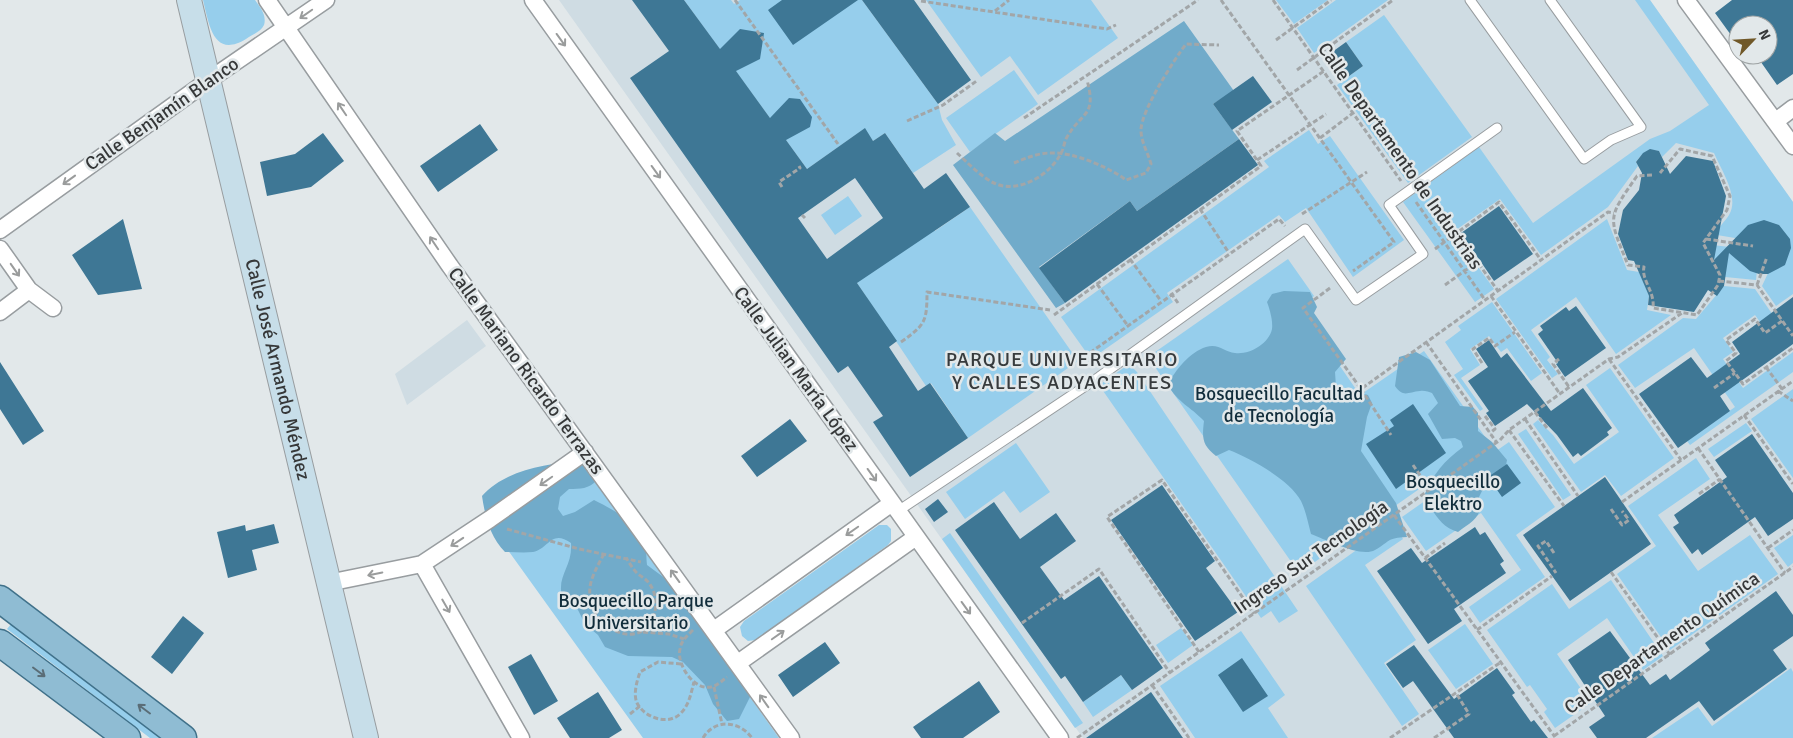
<svg xmlns="http://www.w3.org/2000/svg" width="1793" height="738" viewBox="0 0 1793 738" font-family="Signika,sans-serif">
  <rect width="100%" height="100%" fill="#e2e8ea"/>
  <path fill="#cfdce3" d="M559,0H1650L1793,202V738H1083Z
    M467,320L486,346L407,405L395,374Z"/>
  <path fill="#96ceec" d="M203,0H255C260,7 267,15 264,25C261,32 251,35 246,39C213,59 209,24 203,0Z
    M684,0H731L734,4L740,0H862L938,104L942,120L956,145L913,173L885,133L873,141L864,129L807,169Z
    M926,0H1091L1118,38L1038,95L1010,56L981,77Z
    M1276,0H1328L1294,24Z
    M1336,0H1388L1314,53L1297,28Z
    M1635,0H1650L1793,202V294L1776,306L1762,286L1769,271L1741,239L1717,235C1717,227 1725,222 1729,215C1740,197 1721,170 1714,153L1676,143L1662,157L1659,151C1647,149 1643,152 1636,162L1638,166L1608,207L1541,255L1500,199L1453,232L1494,289L1475,302L1403,202L1479,147L1533,223L1650,139L1670,131L1709,105Z
    M1384,15L1472,137L1408,183L1337,85L1363,66L1346,42Z
    M1014,70L1038,104L970,152L946,118Z
    M1309,130L1318,144L1330,136L1404,240L1353,277L1306,208L1285,222L1279,215L1167,293L1173,302L1091,359L1061,317L1269,167L1264,161Z
    M848,196L862,216L835,235L821,215Z
    M912,197L935,231L970,207L1078,361L968,438L931,383L926,386L857,283Z
    M1607,219L1627,270L1639,272L1649,296L1647,310L1671,315L1616,354L1576,297L1531,330L1550,357L1547,360L1558,374L1552,378L1496,299Z
    M1712,245L1739,248L1757,270L1756,280L1725,277L1711,253Z
    M1288,259L1314,296L1299,307L1360,395L1424,351L1488,441L1299,573L1148,357Z
    M1724,286L1755,289L1777,321L1765,329L1755,315L1723,338L1733,352L1723,359L1743,388L1793,352V372L1690,445L1687,441L1735,407L1694,348L1635,388L1618,365L1683,318L1696,319Z
    M1492,302L1542,373L1531,381L1507,348L1501,352L1489,336L1470,349L1480,365L1461,378L1483,409L1480,411L1454,375L1463,369L1445,342L1461,330L1458,326Z
    M1125,367H1132L1137,372L1298,611L1279,623L1271,611L1261,618L1099,385Z
    M1610,368L1674,458L1621,496L1605,475L1581,492L1533,424L1538,420L1553,435L1574,464L1619,432L1586,385Z
    M1793,389V478L1751,419Z
    M1746,423L1752,431L1714,457L1708,449Z
    M1526,429L1571,495L1563,500L1518,434Z
    M1509,442L1555,507L1516,535L1545,577L1480,623L1469,607L1521,570L1481,513L1426,551L1402,517Z
    M1016,443L1050,492L1020,513L1004,491L965,519L946,492Z
    M1696,458L1710,479L1658,515L1698,571L1750,535L1778,574L1670,650L1617,574L1656,546L1628,506Z
    M593,475L779,738H643L492,528Z
    M1393,524L1403,539L1365,565L1416,640L1384,663L1419,714L1402,726L1306,586Z
    M879,525H887L891,529V541L888,545L756,640L748,641L742,636L740,627L744,621Z
    M950,533L1083,723L1075,728L942,539Z
    M1793,535V563L1788,567L1774,548Z
    M1611,580L1663,656L1643,670L1607,618L1557,654L1591,703L1555,728L1544,712L1547,709L1530,685L1527,687L1487,630L1552,584L1569,609Z
    M12,623L163,738H150L7,629Z
    M1465,624L1493,664L1456,689L1428,650Z
    M1181,628L1193,645L1168,663L1156,645Z
    M1241,631L1285,695L1268,708L1288,738H1195L1160,686Z
    M1791,668L1793,672V738H1652L1698,707L1712,726Z
    M1121,675L1132,690L1093,717L1083,702Z"/>
  <path fill="#71abca" d="M1184,21L1234,91L1213,104L1239,139L1137,211L1130,201L1039,267L1065,303L1056,308L953,165L995,133L1005,141Z
    M1284,291L1310,292L1317,307L1314,313L1346,359L1335,372L1336,387L1368,395L1372,403L1367,417L1361,451L1396,503L1407,537C1386,538 1391,541 1375,550C1361,558 1327,540 1311,534C1308,523 1306,511 1301,501C1290,480 1250,458 1229,450L1216,456C1202,445 1202,438 1204,421C1190,406 1178,403 1168,385C1175,370 1190,352 1206,347C1219,343 1224,352 1235,353C1249,355 1269,344 1272,329C1273,321 1270,310 1267,302L1272,294Z
    M1416,352L1430,360L1460,406L1473,407L1478,413V431L1492,442L1507,460C1502,486 1501,478 1482,491L1478,499C1485,516 1471,522 1458,532C1440,527 1433,511 1424,496C1433,474 1444,461 1463,447L1461,441L1455,438L1442,439L1428,414L1438,403L1432,393C1429,392 1424,390 1420,391C1408,392 1403,398 1395,386L1399,357Z
    M581,461L597,480C589,489 580,489 569,489L560,497L558,509L563,516L575,512L594,500C610,508 635,521 643,538C647,545 646,557 647,565L681,590L750,688V697L739,719L727,721L713,704L705,685L683,662L672,657L628,656L605,647L598,635L585,624L577,608L563,600C555,576 573,568 571,543C551,529 549,549 533,552C524,553 514,552 505,552C490,537 485,516 482,496C507,469 546,464 581,461Z"/>
  <path fill="#3e7795" fill-rule="evenodd" d="M632,0H684L720,49L740,29L764,33L760,59L736,71L770,118L789,98L800,99L812,117L810,127L786,140L807,169L865,128L873,141L885,133L924,189L946,173L970,207L857,283L897,341L889,347L918,391L930,383L968,438L910,477L873,422L883,416L848,366L838,373L630,78L669,51ZM855,178L883,218L827,259L798,218Z
    M782,0H858L793,45L768,10Z
    M862,0H914L971,80L938,104Z
    M1732,0H1793V74L1777,85L1756,55H1768V25H1738V40L1736,42L1715,13Z
    M1346,42L1363,66L1345,79L1328,55Z
    M1253,76L1272,102L1232,130L1213,104Z
    M480,124L498,150L438,192L420,166Z
    M323,133L344,161L311,187L267,196L260,162L295,154Z
    M1239,139L1258,165L1065,303L1039,268L1130,201L1137,211Z
    M1650,149L1659,151L1670,174L1686,156L1713,161L1726,196L1714,260L1748,225L1764,220L1779,225L1790,239L1791,248L1785,265L1768,274H1759L1750,271L1729,253L1724,286L1717,296L1708,290L1694,312L1648,305L1649,296L1634,261L1628,260L1618,234L1623,210L1639,190L1642,173L1636,162L1643,153Z
    M1499,206L1533,254L1494,281L1461,233Z
    M123,219L142,289L98,295L72,255Z
    M1793,297V344L1720,396L1730,411L1678,448L1639,394L1691,357L1707,378L1740,354L1732,342Z
    M1576,306L1606,348L1565,377L1556,364L1558,363L1538,334L1543,330L1540,326L1566,307L1569,311Z
    M1489,340L1501,358L1507,353L1551,411L1583,388L1612,428L1607,432L1609,435L1581,456L1578,453L1573,457L1557,435L1527,404L1495,426L1486,413L1489,411L1468,381L1488,367L1476,349Z
    M0,362L44,431L23,445L0,409Z
    M1413,404L1446,453L1396,489L1366,444L1394,426L1390,420Z
    M790,419L807,441L757,477L741,456Z
    M1752,434L1793,493V519L1768,536L1755,517L1702,555L1698,549L1692,554L1673,527L1679,523L1674,515L1727,477L1715,460Z
    M1507,464L1521,483L1502,497L1488,477Z
    M1605,477L1651,544L1570,601L1523,535Z
    M1162,485L1215,561L1206,568L1238,612L1195,641L1111,520Z
    M938,499L948,512L934,522L925,509Z
    M994,502L1020,539L1056,513L1076,541L1040,567L1064,600L1099,576L1163,668L1132,690L1121,675L1083,702L1065,676L1061,679L955,530Z
    M274,524L279,543L252,550L257,570L228,578L217,532L245,525L246,531Z
    M1475,527L1480,535L1485,532L1504,561L1500,564L1506,573L1454,609L1462,621L1428,644L1377,571L1411,548L1422,563Z
    M1776,591L1793,615V636L1773,650L1787,669L1714,721L1699,701L1646,738H1597L1589,727L1605,716L1568,660L1610,631L1650,685L1666,674L1670,680L1710,650L1705,643Z
    M183,616L204,633L172,674L151,657Z
    M825,642L840,663L793,697L778,675Z
    M1414,645L1454,699L1497,668L1515,693L1512,695L1531,722L1534,720L1548,738H1454L1413,681L1403,688L1386,664Z
    M531,654L558,701L534,715L508,667Z
    M1242,658L1268,696L1243,712L1218,675Z
    M979,681L1000,712L963,738H921L913,727Z
    M598,692L622,730L609,738H570L557,718Z
    M1151,692L1183,738H1086Z"/>
  <g fill="none" stroke-linecap="round" stroke-linejoin="round">
    <g stroke="#989da0" stroke-width="11">
      <path id="lane" d="M1470,0L1584,159L1611,140L1641,127L1550,0
        M898,511L1099,377L1305,229L1356,300L1423,254L1389,205L1497,128"/>
    </g>
    <g stroke="#989da0" stroke-width="19">
      <path id="street" d="M267,0L450,266L791,738
        M533,0L1060,738
        M1686,0L1793,146
        M1776,121L1793,108
        M0,230L209,80L326,0
        M0,249L29,290L53,308
        M0,312L29,290
        M422,564L521,738
        M328,583L422,564L490,519L585,452
        M714,630L892,503
        M738,663L916,537"/>
    </g>
    <g stroke="#989da0" stroke-width="26">
      <g id="secondary">
        <path id="s1" d="M189,0L366,738"/>
      </g>
    </g>
    <g stroke="#40718a" stroke-width="29">
      <path id="primary" d="M0,599L183,738
        M0,643L127,738"/>
    </g>
    <path stroke="#a2a6a8" stroke-width="3" stroke-dasharray="5 2.5" stroke-linecap="butt" d="M735,0L838,144
      M1221,0L1394,242L1353,271
      M1273,0L1401,181
      M921,1L1107,29L1116,25
      M995,11L1009,0
      M1276,40L1331,0
      M1297,70L1393,0
      M1024,118L1198,0
      M907,121L943,105L978,80
      M1320,138L1353,113
      M957,153C968,163 982,178 996,184C1020,193 1049,175 1060,155C1064,149 1064,142 1067,137C1082,111 1097,117 1087,80
      M1257,160L1326,114
      M1014,163C1026,158 1038,153 1051,153C1073,152 1109,167 1126,180L1146,173L1151,164C1148,153 1141,142 1141,130C1141,111 1174,60 1186,44L1219,45
      M1652,175L1637,176C1607,219 1608,216 1628,265L1644,267C1641,280 1655,291 1653,308L1697,315L1718,285L1720,275L1703,243L1727,210L1730,196L1712,156L1680,149L1660,173
      M782,187L779,182L800,168L799,166
      M1416,202L1485,300
      M1200,209L1229,253
      M1302,214L1367,172
      M802,215L805,218
      M1457,233L1498,291
      M1706,239L1753,246
      M1435,249L1499,202L1541,260
      M1130,259L1161,301
      M1719,281L1757,285L1793,336
      M1097,284L1128,326
      M1445,285L1477,262
      M1757,285L1767,257
      M1330,288L1303,308L1361,389L1608,212L1614,213
      M1171,293L1178,303
      M1491,296L1560,394
      M1054,315L1261,166L1237,131L1324,71
      M1782,321L1765,333L1755,319L1726,340L1736,353L1726,361L1743,384L1793,348
      M901,342C925,325 927,322 927,292L1050,310
      M1426,342L1497,443
      M1084,357L1279,219L1285,226
      M1559,359L1553,364L1569,387
      M1609,359L1681,460
      M1482,363L1473,349L1489,338L1495,346L1515,332
      M1766,367L1782,389
      M1714,388L1735,373
      M1361,389L1391,435
      M1778,391L1793,401
      M1535,412L1547,428
      M1744,415L1793,484
      M1485,416L1495,429L1490,433
      M1525,419L1578,496
      M1509,430L1564,506
      M1698,448L1785,573
      M1413,465L1430,490
      M1699,494L1720,479
      M1622,502L1793,381
      M1611,509L1622,525L1629,520L1622,511
      M1394,515L1555,737
      M507,529L579,549L641,562
      M1768,548L1793,530
      M1554,553L1546,541L1538,546L1556,573
      M604,554C599,563 594,572 591,582C580,625 643,658 655,612C656,605 656,597 653,590C649,581 645,579 638,574C633,570 630,563 626,558
      M1425,558L1445,543
      M1611,572L1670,655
      M1022,623L1099,569L1170,673
      M693,630C687,636 681,641 680,649C676,665 696,694 714,686C719,684 723,680 727,677
      M1477,630L1552,576
      M643,632L669,634L684,639
      M1199,652L1107,517L1162,480L1254,614
      M681,664L658,662L640,672C637,681 633,694 637,703C644,717 667,726 680,714C689,706 691,693 694,682
      M1152,685L1189,738
      M714,687L722,724
      M630,714L640,706
      M1554,736L1793,567
      M703,738C715,718 740,721 752,738
      M1077,738L1500,440L1509,430L1609,359L1618,357L1682,313
      M1390,738L1501,662
      M1434,738L1469,714L1456,693"/>
    <use href="#lane" stroke="#fff" stroke-width="9"/>
    <use href="#street" stroke="#fff" stroke-width="16"/>
    <use href="#secondary" stroke="#c7dee9" stroke-width="24"/>
    <use href="#primary" stroke="#8fbcd3" stroke-width="26"/>
  </g>
  <defs><path id="oneway-shaft" d="M-6 0H5M1.5-3L5.5 0L1.5 3" fill="none" stroke-width="1.6" stroke-linecap="round" stroke-linejoin="round" transform="scale(1.25)"/></defs>
  <g stroke="#9a9c9c">
    <use href="#oneway-shaft" transform="translate(306 14) rotate(145)"/>
    <use href="#oneway-shaft" transform="translate(561 40) rotate(54)"/>
    <use href="#oneway-shaft" transform="translate(342 109) rotate(-124)"/>
    <use href="#oneway-shaft" transform="translate(656 172) rotate(54)"/>
    <use href="#oneway-shaft" transform="translate(69 180) rotate(144)"/>
    <use href="#oneway-shaft" transform="translate(434 243) rotate(-124)"/>
    <use href="#oneway-shaft" transform="translate(15 270) rotate(55)"/>
    <use href="#oneway-shaft" transform="translate(872 475) rotate(54)"/>
    <use href="#oneway-shaft" transform="translate(546 481) rotate(145)"/>
    <use href="#oneway-shaft" transform="translate(852 531) rotate(145)"/>
    <use href="#oneway-shaft" transform="translate(457 542) rotate(146)"/>
    <use href="#oneway-shaft" transform="translate(375 574) rotate(168)"/>
    <use href="#oneway-shaft" transform="translate(675 576) rotate(-126)"/>
    <use href="#oneway-shaft" transform="translate(446 606) rotate(60)"/>
    <use href="#oneway-shaft" transform="translate(966 608) rotate(54)"/>
    <use href="#oneway-shaft" transform="translate(778 635) rotate(-35)"/>
    <use href="#oneway-shaft" transform="translate(764 701) rotate(-125)"/>
  </g>
  <g stroke="#5a6d77">
    <use href="#oneway-shaft" transform="translate(39 672) rotate(37)"/>
    <use href="#oneway-shaft" transform="translate(144 709) rotate(-143)"/>
  </g>
  <g text-anchor="middle" dominant-baseline="central" stroke-width="5" stroke-linejoin="round" paint-order="stroke">
    <g font-size="19" fill="#363839" stroke="#e2e8ea">
      <text transform="translate(162 114) rotate(-35)">Calle Benjamín Blanco</text>
      <text transform="translate(1400 156) rotate(55)">Calle Departamento de Industrias</text>
      <text stroke="none"><textPath href="#s1" startOffset="380">Calle José Armando Méndez</textPath></text>
      <text transform="translate(796 369) rotate(54)">Calle Julian María López</text>
      <text transform="translate(526 371) rotate(54)">Calle Mariano Ricardo Terrazas</text>
      <text transform="translate(1311 557) rotate(-35)">Ingreso Sur Tecnología</text>
      <text transform="translate(1662 643) rotate(-35)">Calle Departamento Química</text>
    </g>
    <g font-size="19" fill="#112d3b" stroke="#e2e8ea">
      <text x="1279" y="394">Bosquecillo Facultad<tspan x="1279" dy="22">de Tecnología</tspan></text>
      <text x="1453" y="482">Bosquecillo<tspan x="1453" dy="22">Elektro</tspan></text>
      <text x="636" y="601">Bosquecillo Parque<tspan x="636" dy="22">Universitario</tspan></text>
    </g>
    <g font-size="20" letter-spacing="1" fill="#373b3d" stroke="#e2e8ea">
      <text x="1062" y="359">PARQUE UNIVERSITARIO<tspan x="1062" dy="23">Y CALLES ADYACENTES</tspan></text>
    </g>
  </g>
  <g transform="translate(1753 40) rotate(65)"><circle r="24" fill="#e2e8ea" stroke="#9da2a3"/>
  <path d="M0-4L9 19L0 12L-9 19Z" fill="#705828"/>
  <text y="-8" font-size="14" font-weight="bold" text-anchor="middle" fill="#363839">N</text>
  </g>
</svg>
